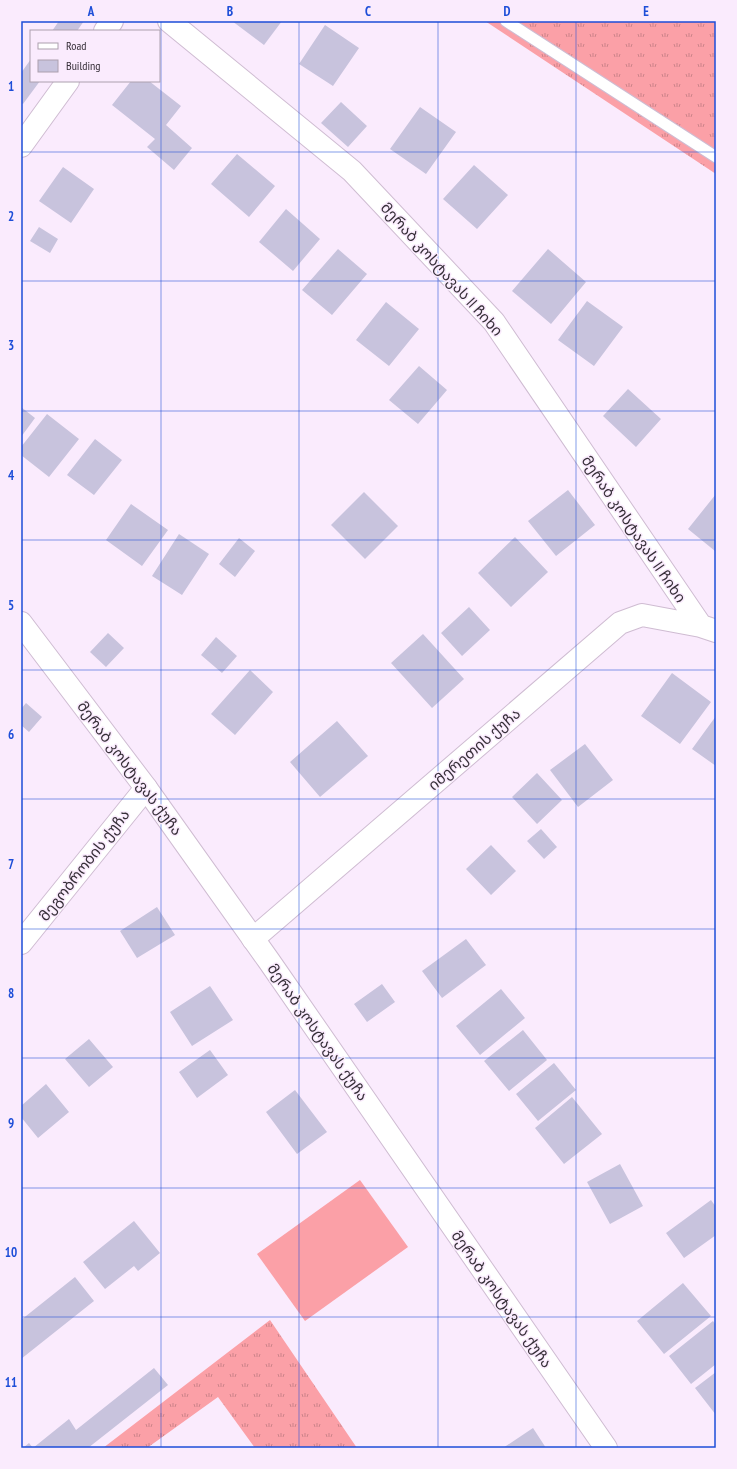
<svg xmlns="http://www.w3.org/2000/svg" width="737" height="1469" viewBox="0 0 737 1469" font-family="'PT Sans Narrow','Noto Sans Georgian',sans-serif">
  <defs>
    <pattern id="grass-tufts" width="24" height="20" patternUnits="userSpaceOnUse"><rect width="24" height="20" fill="#fba0a7"/><path d="M3 7l-1-3M5 7V3M7 7l1-3M15 17l-1-3M17 17v-4M19 17l1-3" fill="none" stroke="#cc8389"/></pattern>
  </defs>
  <rect width="100%" height="100%" fill="#faebfd"/>
  <path fill="url(#grass-tufts)" d="M485,21H716V174Z
    M270,1320L357,1448H255L218,1397L147,1448H103Z"/>
  <path fill="#fba0a7" d="M360,1180L408,1247L305,1321L257,1254Z"/>
  <path fill="#c8c3dd" d="M59,21H84L77,31H52Z
    M232,21H282L264,45Z
    M325,25L359,48L333,86L299,64Z
    M31,59V81H40L23,104L21,103V73Z
    M131,81H149L181,106L166,125L192,148L174,170L147,147L155,139L112,105Z
    M341,102L367,126L348,147L321,123Z
    M420,107L456,132L426,174L390,149Z
    M237,154L275,186L249,217L211,184Z
    M474,165L508,195L477,229L443,199Z
    M63,167L94,189L71,223L39,201Z
    M286,209L320,239L293,271L259,242Z
    M39,227L58,239L50,253L30,241Z
    M338,249L367,274L332,315L302,290Z
    M548,249L586,282L551,324L512,291Z
    M587,301L623,327L594,366L558,340Z
    M386,302L419,329L389,366L356,340Z
    M419,366L447,390L418,424L389,400Z
    M628,389L661,419L636,447L603,416Z
    M21,407L35,418L21,437Z
    M47,414L79,439L49,477L21,455V447Z
    M95,439L122,460L94,495L67,475Z
    M568,490L595,525L556,556L528,521Z
    M364,492L398,526L365,559L331,525Z
    M716,494V549L715,551L688,529Z
    M131,504L168,530L142,566L106,540Z
    M179,534L209,554L182,595L152,576Z
    M515,537L548,572L511,607L478,573Z
    M239,538L255,551L235,577L219,564Z
    M469,607L490,630L462,656L441,633Z
    M108,633L124,648L106,667L90,652Z
    M423,634L464,679L432,708L391,663Z
    M216,637L237,656L222,673L201,655Z
    M250,670L273,692L235,735L211,714Z
    M672,673L711,702L680,744L641,716Z
    M26,703L42,717L29,732L21,725V709Z
    M716,716V766L692,749Z
    M337,721L368,756L320,797L290,762Z
    M585,744L613,780L578,807L550,770Z
    M537,773L562,800L537,824L512,797Z
    M541,829L557,847L544,859L527,841Z
    M491,845L516,871L491,895L466,869Z
    M157,907L175,935L137,958L120,931Z
    M466,939L486,965L442,998L422,971Z
    M382,984L395,1002L367,1022L354,1004Z
    M210,986L233,1020L192,1046L170,1012Z
    M501,989L525,1018L480,1055L456,1026Z
    M523,1030L547,1060L509,1091L484,1061Z
    M89,1039L113,1067L89,1087L65,1059Z
    M210,1050L228,1075L197,1098L179,1072Z
    M554,1063L576,1090L538,1121L516,1094Z
    M46,1084L69,1112L38,1138L21,1117V1106Z
    M295,1090L327,1132L297,1154L266,1112Z
    M572,1097L602,1134L564,1164L535,1128Z
    M620,1164L643,1206L610,1224L587,1182Z
    M711,1200L716,1207V1235L684,1258L666,1233Z
    M134,1221L160,1253L138,1271L134,1266L105,1289L83,1262Z
    M75,1277L94,1301L21,1359V1320Z
    M683,1283L711,1316L664,1354L637,1321Z
    M713,1321L716,1325V1364L691,1384L669,1356Z
    M154,1368L168,1385L88,1448H23L29,1443L33,1448L69,1419L76,1430Z
    M716,1372V1415L695,1388Z
    M533,1428L546,1448H503Z"/>
  <g fill="none" stroke-linecap="round" stroke-linejoin="round">
    <g stroke="#cfbcd2" stroke-width="13">
      <path id="lane" d="M506,21L716,157"/>
    </g>
    <g stroke="#cfbcd2" stroke-width="24">
      <path id="street" d="M169,21L352,171L494,322L701,626
        M105,31L112,21
        M21,146L68,81
        M253,939L620,623L642,615L701,626L716,631
        M21,943L146,788"/>
    </g>
    <g stroke="#cfbcd2" stroke-width="24">
      <path id="secondary" d="M21,623L146,788L269,961L606,1448"/>
    </g>
    <use href="#lane" stroke="#fff" stroke-width="11"/>
    <use href="#street" stroke="#fff" stroke-width="22"/>
    <use href="#secondary" stroke="#fff" stroke-width="22"/>
  </g>
  <path fill="none" stroke="#1d4ed8" stroke-width="1" stroke-opacity="0.55" d="M161,21V1448M299,21V1448M438,21V1448M576,21V1448M21,152H716M21,281H716M21,411H716M21,540H716M21,670H716M21,799H716M21,929H716M21,1058H716M21,1188H716M21,1317H716"/>
  <g text-anchor="middle" dominant-baseline="central" stroke-width="3" stroke-linejoin="round" paint-order="stroke">
    <g font-size="15" fill="#362f38" stroke="#faebfd">
      <text transform="translate(442 269) rotate(48)">მერაბ კოსტავას II ჩიხი</text>
      <text transform="translate(634 529) rotate(56)">მერაბ კოსტავას II ჩიხი</text>
      <text transform="translate(474 749) rotate(-41)">იმერეთის ქუჩა</text>
      <text transform="translate(130 768) rotate(53)">მერაბ კოსტავას ქუჩა</text>
      <text transform="translate(84 865) rotate(-52)">მეგობრობის ქუჩა</text>
      <text transform="translate(318 1032) rotate(55)">მერაბ კოსტავას ქუჩა</text>
      <text transform="translate(502 1299) rotate(55)">მერაბ კოსტავას ქუჩა</text>
    </g>
  </g>
  <rect width="737" height="1469" fill="none" stroke="#faebfd" stroke-width="44"/>
  <rect x="30" y="30" width="130" height="52" fill="#faebfd" stroke="#aca0ae"/>
  <rect x="38" y="43" width="20" height="6" fill="#ffffff" stroke="#aca0ae"/>
  <text x="66" y="50" font-size="12" fill="#362f38">Road</text>
  <rect x="38" y="60" width="20" height="12" fill="#c8c3dd" stroke="#aca0ae"/>
  <text x="66" y="70" font-size="12" fill="#362f38">Building</text>
  <rect x="22" y="22" width="693" height="1425" fill="none" stroke="#1d4ed8" stroke-width="1.5"/>
  <g font-size="13" text-anchor="middle" font-weight="bold" fill="#1d4ed8">
    <text x="91" y="16">A</text>
    <text x="230" y="16">B</text>
    <text x="368" y="16">C</text>
    <text x="507" y="16">D</text>
    <text x="646" y="16">E</text>
    <text x="11" y="91">1</text>
    <text x="11" y="221">2</text>
    <text x="11" y="350">3</text>
    <text x="11" y="480">4</text>
    <text x="11" y="610">5</text>
    <text x="11" y="739">6</text>
    <text x="11" y="869">7</text>
    <text x="11" y="998">8</text>
    <text x="11" y="1128">9</text>
    <text x="11" y="1257">10</text>
    <text x="11" y="1387">11</text>
  </g>
</svg>
